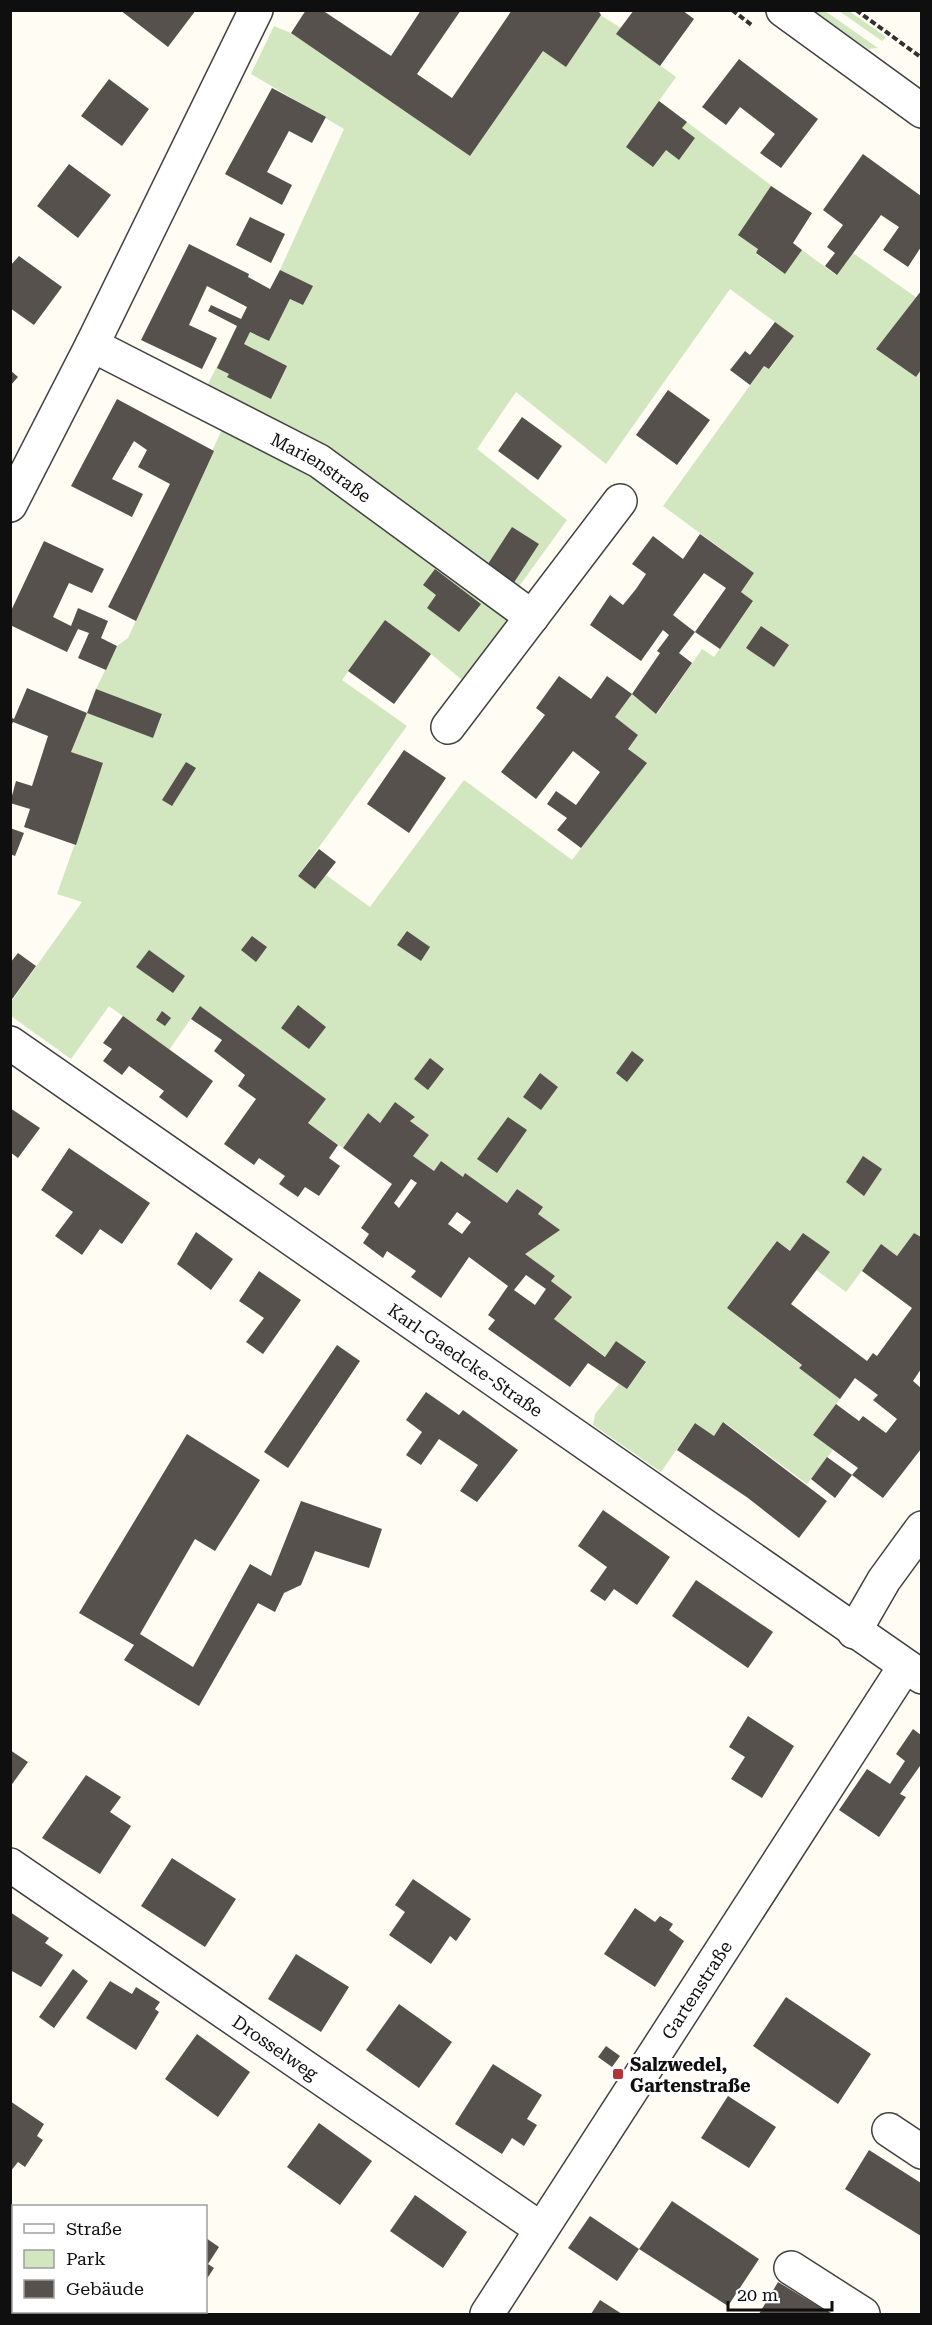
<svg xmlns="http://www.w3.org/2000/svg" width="932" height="2325" viewBox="0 0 932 2325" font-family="'Roboto Serif',serif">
  <rect width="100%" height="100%" fill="#fefcf3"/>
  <path fill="#d2e6bf" d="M594,11L621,28L617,34L676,77L659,101L792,201L756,254L785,274L802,250L836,275L853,253L917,298L876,349L916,377L921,370V1237L914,1233L897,1256L881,1245L846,1292L777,1241L727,1308L801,1365L799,1368L840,1399L813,1435L833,1450L807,1484L724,1422L714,1436L695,1423L661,1472L593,1425L595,1414L619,1384L627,1389L646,1363L617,1342L606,1357L554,1319L571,1297L551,1281L555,1276L514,1246L542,1207L517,1189L507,1203L465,1174L463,1177L441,1161L434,1171L413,1156L429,1135L410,1121L415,1117L395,1103L380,1123L368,1113L343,1148L308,1123L199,1007L169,1050L109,1006L71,1059L11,1016V1002L82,902L57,894L103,764L71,752L87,713L153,738L162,715L96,689L117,646L128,638L227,418L519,610L468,685L431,654L385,620L342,680L407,726L298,876L315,889L326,875L370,907L464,780L572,860L646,763L628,749L638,735L615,717L632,694L657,714L702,649L714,657L753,602L741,592L754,573L663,506L764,366L770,369L794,336L730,289L606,464L516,392L477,449L567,520L510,599L201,398L237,326L269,341L290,299L303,305L312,286L280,270L344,129L251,74L274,26L291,33L470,156L543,51Z
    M814,11H825L878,48L868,49Z
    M839,11H849L886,37L882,41Z"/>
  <path fill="#57514d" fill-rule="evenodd" d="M120,10H196L168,47Z
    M306,10H322L391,56L421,10H461L417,74L452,98L512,10H598L601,15L566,67L543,51L470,156L291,33Z
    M634,10H682L694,19L660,66L616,34Z
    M739,59L818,119L781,168L760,153L775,134L740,107L726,125L702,107Z
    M109,79L149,109L122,146L81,116Z
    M272,88L326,117L312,143L289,131L267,172L292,185L282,205L225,174Z
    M659,101L687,122L682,128L695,138L679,160L666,150L653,167L626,147Z
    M863,154L921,196V247L908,267L883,250L899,227L881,215L837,275L825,266L835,253L827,247L843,225L823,210Z
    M69,164L111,195L78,238L37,206Z
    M771,186L812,213L793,243L802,250L785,274L756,253L758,249L738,235Z
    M250,217L285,234L271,263L236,245Z
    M189,244L249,274L248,277L270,289L280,270L313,286L303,305L290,299L269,341L250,332L244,344L287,366L271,399L227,377L229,374L217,368L237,326L208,311L211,305L241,319L247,307L207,286L189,325L217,338L202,369L141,340Z
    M19,256L62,287L34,325L10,308V266Z
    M921,291V370L916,377L876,349Z
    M775,322L794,336L769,369L764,366L750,385L730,370L745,351L750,355Z
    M10,370L18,377L10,386Z
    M668,390L710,420L677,465L636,435Z
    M117,399L214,451L136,621L108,607L170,484L138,467L147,450L134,441L112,479L143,494L132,517L71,486Z
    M522,417L562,446L538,480L498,451Z
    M512,527L539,544L513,584L486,567Z
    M700,534L754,573L741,592L753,601L720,649L695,632L726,588L704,573L673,615L695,632L679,653L692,663L656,714L632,694L660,653L657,651L669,635L663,630L641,661L590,625L610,595L623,605L636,589L646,574L632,564L653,536L683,559Z
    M44,541L104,569L92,593L69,583L53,617L71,626L78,608L108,621L101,638L117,646L106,670L78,658L89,633L78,629L67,652L10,625V613Z
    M435,569L481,604L459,632L427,608L436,595L423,585Z
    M385,620L431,654L394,704L348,671Z
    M761,626L789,645L774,667L746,648Z
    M559,676L591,699L607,676L632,694L615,717L638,735L628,749L647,763L581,848L557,830L567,818L547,804L556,791L576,805L600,772L573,751L536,799L501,772L545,715L536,708Z
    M27,688L87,713L71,752L103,763L76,845L24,827L30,809L10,803L16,781L32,786L48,736L13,722L10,728V717L14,719Z
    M96,689L162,714L153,738L87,713Z
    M404,750L446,778L409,833L367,804Z
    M186,762L196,768L172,806L162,800Z
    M10,828L24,833L15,856L10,854Z
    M319,849L336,862L315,889L298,876Z
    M407,931L430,947L421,961L397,945Z
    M252,936L267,947L256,962L241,950Z
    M149,950L185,976L173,993L136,967Z
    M18,953L36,966L10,1002V963Z
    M298,1005L326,1027L309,1049L281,1028Z
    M200,1006L326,1099L308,1123L338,1145L329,1158L340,1166L319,1196L305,1187L298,1197L279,1184L285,1176L259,1158L254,1165L224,1144L256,1099L238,1086L245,1075L214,1051L222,1040L191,1019Z
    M162,1011L171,1018L165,1026L156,1020Z
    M123,1016L213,1081L187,1118L159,1097L164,1091L129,1066L122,1075L103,1061L112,1049L103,1043Z
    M632,1051L644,1060L627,1082L616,1073Z
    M430,1058L444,1069L428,1090L414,1079Z
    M540,1073L558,1087L541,1110L523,1097Z
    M395,1102L415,1117L410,1121L429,1135L413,1156L434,1171L441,1161L463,1177L465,1173L507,1203L517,1189L543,1207L538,1214L560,1230L525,1254L555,1276L551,1281L572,1297L554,1319L605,1357L616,1341L646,1362L627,1389L588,1363L570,1387L488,1329L495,1320L488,1315L508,1286L469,1257L441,1298L411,1277L416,1271L387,1251L383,1258L363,1243L369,1234L361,1228L392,1184L343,1148L368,1113L380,1123ZM411,1179L417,1183L399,1208L394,1203ZM457,1212L471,1222L462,1234L448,1224ZM526,1275L546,1289L535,1305L514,1290Z
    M10,1108L40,1128L18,1158L10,1152Z
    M508,1117L527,1130L497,1173L477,1159Z
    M69,1148L150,1203L122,1244L100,1229L82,1255L55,1236L73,1212L41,1190Z
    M863,1156L882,1169L864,1196L846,1182Z
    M196,1232L233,1259L211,1290L177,1264Z
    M803,1233L830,1252L791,1304L867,1361L873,1353L877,1356L912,1308L862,1271L881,1244L897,1256L914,1233L921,1237V1369L913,1381L921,1388V1449L883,1498L852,1475L858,1468L813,1435L836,1404L859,1421L863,1416L886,1433L897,1419L873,1400L878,1395L855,1378L840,1399L799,1368L802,1365L727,1308L777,1241L790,1251Z
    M259,1271L301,1300L263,1354L246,1342L264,1318L239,1301Z
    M337,1345L360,1361L288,1468L264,1452Z
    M426,1392L459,1415L463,1410L518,1450L477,1502L460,1491L478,1465L439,1439L421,1465L406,1455L422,1432L406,1420Z
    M723,1422L827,1501L799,1538L748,1498L677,1450L695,1423L714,1436Z
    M187,1434L260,1480L215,1551L195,1539L140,1634L193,1667L250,1564L271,1576L301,1501L382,1529L369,1568L315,1551L301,1585L284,1593L275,1612L258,1603L199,1706L124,1660L134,1645L79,1613Z
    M827,1457L852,1475L835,1498L811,1479Z
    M603,1510L670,1557L637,1605L614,1589L605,1601L590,1591L607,1567L578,1546Z
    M696,1580L773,1632L748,1668L672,1616Z
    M748,1716L794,1746L762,1798L731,1779L745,1757L729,1747Z
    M913,1729L921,1735V1767L920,1766L900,1794L906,1797L879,1837L839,1810L867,1769L890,1784L905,1761L896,1754Z
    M10,1750L28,1762L10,1787Z
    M86,1775L121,1797L110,1812L131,1826L100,1874L42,1838Z
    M172,1858L236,1899L205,1947L141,1906Z
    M413,1879L471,1919L456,1941L450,1936L431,1964L389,1935L405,1912L395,1905Z
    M635,1908L655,1922L660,1916L673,1924L669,1930L684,1941L655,1987L604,1954Z
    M10,1912L49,1938L45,1943L63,1955L41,1987L10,1970Z
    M296,1954L349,1987L321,2032L268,1999Z
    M73,1969L88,1981L54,2028L39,2017Z
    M110,1981L132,1994L136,1987L160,2002L155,2009L159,2012L136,2050L86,2018Z
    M786,1997L871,2054L838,2104L753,2046Z
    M399,2004L452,2042L419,2088L366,2050Z
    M197,2034L250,2072L218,2117L165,2079Z
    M606,2046L620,2056L612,2067L598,2057Z
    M493,2064L542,2095L527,2119L537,2125L524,2146L512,2138L502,2154L455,2124Z
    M728,2096L776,2127L749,2168L701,2138Z
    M10,2101L44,2124L37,2136L43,2140L25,2167L18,2162L10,2172Z
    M319,2123L372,2161L340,2205L287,2167Z
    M869,2150L921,2183V2236L845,2189Z
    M415,2195L467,2232L443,2268L390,2231Z
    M672,2201L759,2259L728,2306L639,2249Z
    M590,2216L639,2249L617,2281L568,2248Z
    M206,2238L219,2247L208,2264L214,2268L206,2280Z
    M778,2282L831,2314H759Z
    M600,2300L622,2314H591Z
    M104,2312H182L187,2314H109Z"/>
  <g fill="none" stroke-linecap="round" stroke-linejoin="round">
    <g stroke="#424242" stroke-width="36">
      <g id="minor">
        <path d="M783,10L922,111"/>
        <path id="s1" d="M92,345L319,461L532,617"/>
        <path d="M10,505L92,345L256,10"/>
        <path d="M448,727L620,501"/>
        <path id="s2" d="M10,1043L922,1677"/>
        <path d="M854,1632L884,1580L922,1528"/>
        <path id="s3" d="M10,1865L541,2229"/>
        <path d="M889,2130L922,2152"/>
        <path d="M791,2268L863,2314"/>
        <path d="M10,2313L13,2314"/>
        <path id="s4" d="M487,2314L905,1666"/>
      </g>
    </g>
    <path stroke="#313131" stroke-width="4" stroke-dasharray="6 3" stroke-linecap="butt" d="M732,10L753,26
      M856,10L922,58"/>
    <use href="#minor" stroke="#fff" stroke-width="33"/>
  </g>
  <rect fill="#b33336" stroke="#fff" stroke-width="2" x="612" y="2068" width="12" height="12" rx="3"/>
  <g text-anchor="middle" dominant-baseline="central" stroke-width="6" stroke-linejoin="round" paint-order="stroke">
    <g font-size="18" fill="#0f0f0f" stroke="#fff">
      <text stroke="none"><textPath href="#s1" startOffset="260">Marienstraße</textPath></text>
      <text stroke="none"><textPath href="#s2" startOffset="555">Karl-Gaedcke-Straße</textPath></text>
      <text stroke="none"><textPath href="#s4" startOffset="386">Gartenstraße</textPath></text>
      <text stroke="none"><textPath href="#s3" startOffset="322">Drosselweg</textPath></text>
    </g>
    <g font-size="18" font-weight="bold" fill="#0f0f0f" stroke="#fff" text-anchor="start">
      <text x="630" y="2064">Salzwedel,<tspan x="630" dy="21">Gartenstraße</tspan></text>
    </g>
  </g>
  <rect width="932" height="2325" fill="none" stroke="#0f0f0f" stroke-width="24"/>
  <rect x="12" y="2205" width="195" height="108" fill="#ffffff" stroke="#9f9f9f" stroke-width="1.5"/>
  <rect x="24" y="2224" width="30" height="9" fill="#ffffff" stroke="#9f9f9f" stroke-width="1.5"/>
  <text x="66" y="2235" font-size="18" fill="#0f0f0f">Straße</text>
  <rect x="24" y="2250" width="30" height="18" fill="#d2e6bf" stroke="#9f9f9f" stroke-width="1.5"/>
  <text x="66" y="2265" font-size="18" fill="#0f0f0f">Park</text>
  <rect x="24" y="2280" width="30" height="18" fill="#57514d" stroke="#9f9f9f" stroke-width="1.5"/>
  <text x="66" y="2295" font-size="18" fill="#0f0f0f">Gebäude</text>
  <path d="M728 2301v9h104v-9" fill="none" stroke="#0f0f0f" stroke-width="3"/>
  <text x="737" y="2301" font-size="18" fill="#0f0f0f" stroke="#ffffff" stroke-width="4.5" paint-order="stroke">20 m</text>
</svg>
